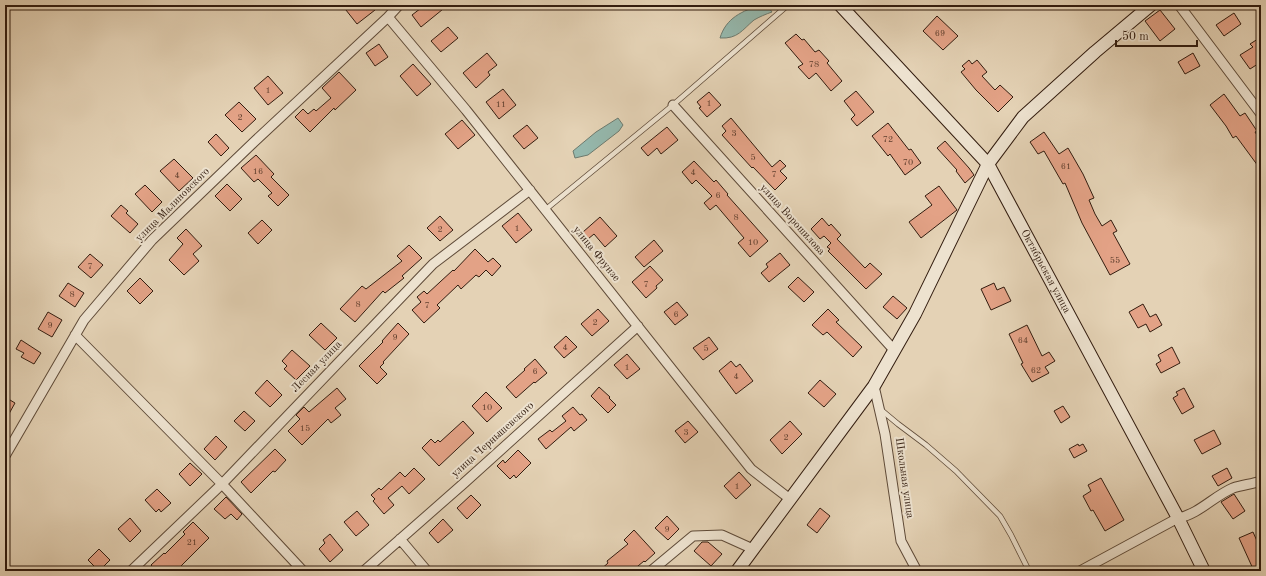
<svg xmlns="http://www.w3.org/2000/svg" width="1266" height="576" viewBox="0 0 1266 576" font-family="'Old Standard TT',serif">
  <rect width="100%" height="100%" fill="#e4d2b5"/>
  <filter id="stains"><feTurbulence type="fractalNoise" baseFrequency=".005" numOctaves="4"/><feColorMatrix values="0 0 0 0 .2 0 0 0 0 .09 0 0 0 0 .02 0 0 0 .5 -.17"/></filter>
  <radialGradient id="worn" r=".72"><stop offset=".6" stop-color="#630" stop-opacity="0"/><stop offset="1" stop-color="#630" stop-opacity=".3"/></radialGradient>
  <path fill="#95b8ad" stroke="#6d7a6e" d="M761,5H767L772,12C766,14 759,17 754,20C742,30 738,39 720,38C726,18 742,11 761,5Z
    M618,118L623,125L619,131L588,155L575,158L573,151L596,132Z"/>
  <path fill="#e3a286" stroke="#321c0f" d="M342,5H371L375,10L357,24Z
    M425,5H448L421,27L412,15Z
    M1160,10L1175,29L1160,41L1145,21Z
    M1234,13L1241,24L1224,36L1216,25Z
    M937,16L958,36L943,50L923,31Z
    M448,27L458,38L441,52L431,41Z
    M796,34L802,40L804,39L815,52L819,50L829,61L827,63L842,81L831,91L816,73L809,79L798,67L803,64L785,43Z
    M1261,37V62L1250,69L1240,55L1253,47L1250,44Z
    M379,44L388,57L375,66L366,53Z
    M487,53L497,65L488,72L490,75L476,88L463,73Z
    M1193,53L1200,66L1185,74L1178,62Z
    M969,60L972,64L977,60L987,72L982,76L995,90L1000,85L1013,97L998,112L976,90L961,72L965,69L962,66Z
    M413,64L431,84L417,96L400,76Z
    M339,72L356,90L335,110L334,108L310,132L295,117L303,109L308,114L314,109L316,111L331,98L322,88Z
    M268,76L283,93L268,105L254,88Z
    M503,89L516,105L499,119L486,102Z
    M856,91L874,112L857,126L851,119L855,115L844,101Z
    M709,92L721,105L707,117L699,108L701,107L697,102Z
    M1224,94L1240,116L1245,113L1257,131L1255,132L1261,141V170L1236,136L1233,138L1226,126L1210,105Z
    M239,102L256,119L242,132L225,115Z
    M731,118L772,167L780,160L786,166L780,171L787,178L775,190L753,167L752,168L722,135L726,131L722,126Z
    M462,120L475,135L458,149L445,134Z
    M888,123L909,150L911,149L921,163L905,175L890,154L888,156L872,136Z
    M527,125L538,138L524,149L513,136Z
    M667,127L678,140L661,154L657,148L648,156L641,148Z
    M1044,132L1059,154L1068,148L1083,174L1094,198L1089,200L1095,214L1102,226L1111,220L1117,231L1113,233L1130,264L1110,275L1082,223L1065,183L1063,184L1044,151L1038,154L1030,142Z
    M216,134L229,148L221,156L208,142Z
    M945,141L969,168L974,175L965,183L956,171L957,170L937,148Z
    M256,155L274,174L271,177L289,195L278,206L268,196L272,193L258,179L254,182L241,168Z
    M174,159L193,178L179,191L160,171Z
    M694,161L714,182L716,180L728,194L727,195L768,241L750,257L738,243L744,238L716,205L710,210L704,203L712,196L696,180L692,184L682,172Z
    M227,184L242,199L230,211L215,196Z
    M145,185L162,202L152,212L135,194Z
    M939,186L957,210L921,238L909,222L932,205L925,196Z
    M121,205L128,211L126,213L138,224L130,233L111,216Z
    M518,213L532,230L516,243L502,226Z
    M440,216L453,230L440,241L427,228Z
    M600,217L617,236L605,247L594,234L588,239L583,232Z
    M822,218L829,226L831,224L841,235L837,239L865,268L870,263L882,274L866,289L828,251L830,249L827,247L831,243L824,236L820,239L811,229Z
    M262,220L272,230L258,244L248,233Z
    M186,229L202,246L193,254L199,261L184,275L169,260L183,244L177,238Z
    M654,240L663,251L644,267L635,257Z
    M409,245L422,258L402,276L404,278L385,293L383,291L355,322L340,309L362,286L366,289L402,261L397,256Z
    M475,249L488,262L493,258L501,266L492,276L486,270L479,277L476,275L461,289L458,285L437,305L440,308L424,323L412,310L421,302L417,297L424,291L427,294L453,270L454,271Z
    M780,253L790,265L769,282L761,273L768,267L766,264Z
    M90,254L103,265L91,278L78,267Z
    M650,266L663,280L656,286L657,288L646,298L632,282Z
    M798,277L814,292L804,302L788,287Z
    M140,278L153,291L140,304L127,291Z
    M68,283L84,293L75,307L59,296Z
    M994,283L997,290L1004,287L1011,301L991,310L981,289Z
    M893,296L907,308L897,319L883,307Z
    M677,302L688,315L675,325L664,312Z
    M1143,304L1150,317L1156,314L1162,325L1150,332L1146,324L1138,328L1129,312Z
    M598,309L609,321L592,336L581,324Z
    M828,309L839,320L836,322L862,347L853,357L827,332L823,335L812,325Z
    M48,312L62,320L52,337L38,329Z
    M321,323L337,338L325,350L309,335Z
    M398,323L409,334L383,362L384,363L380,367L387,374L377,384L359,366L383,342L382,341Z
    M1027,325L1042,356L1049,352L1055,361L1045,367L1049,373L1032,382L1021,364L1023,363L1009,334Z
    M566,336L577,347L564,358L554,347Z
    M709,337L718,349L703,360L693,348Z
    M21,340L41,353L34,364L21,357L24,353L16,349Z
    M1172,347L1180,363L1161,373L1156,364L1161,361L1158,355Z
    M292,350L310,366L296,380L284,369L287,366L282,361Z
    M627,354L640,369L627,379L614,365Z
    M535,359L547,373L535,383L534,382L516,398L506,387L525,370L524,369Z
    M731,361L736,367L740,364L753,381L736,394L719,371Z
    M267,380L282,395L270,407L255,393Z
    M820,380L836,394L824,407L808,393Z
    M599,387L610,397L609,398L616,405L608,413L591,396Z
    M337,388L346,399L335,408L341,415L331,423L328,419L302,445L288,431L300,419L296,415L304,407L309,412Z
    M1184,388L1194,407L1182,414L1173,398L1178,395L1176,392Z
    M486,392L502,408L487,422L472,406Z
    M5,397L15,403L5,421Z
    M1063,406L1070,417L1061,423L1054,411Z
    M573,407L580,415L582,414L587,420L574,431L571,427L546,449L538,439L550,430L552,432L566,421L562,416Z
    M244,411L255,421L245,431L234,421Z
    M463,421L474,433L439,466L422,448L431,439L435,443L438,440L440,442Z
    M688,421L698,432L685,443L675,431Z
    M790,421L802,434L782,454L770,440Z
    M1214,430L1221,444L1202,454L1194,440Z
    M216,436L227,447L215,460L204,449Z
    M1078,444L1079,446L1083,444L1087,451L1074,458L1069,449Z
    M275,449L286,460L275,472L273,471L251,493L241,482Z
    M518,450L531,463L516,478L514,475L510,479L497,466L503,460L505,463Z
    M190,463L202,474L190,486L179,474Z
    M414,468L425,479L409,494L402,486L388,498L394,505L384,514L373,501L375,499L371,495L379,488L381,490L400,472L405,477Z
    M1227,468L1232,478L1218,486L1212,476Z
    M739,472L751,485L736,499L724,486Z
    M1101,478L1124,520L1105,531L1093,510L1091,511L1083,496L1091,491L1088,485Z
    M157,489L171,503L161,512L159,509L156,512L145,500Z
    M1234,494L1245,511L1233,519L1221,502Z
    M471,495L481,505L467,519L457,508Z
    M226,497L242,514L237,520L231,514L225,519L214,509Z
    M820,508L830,516L817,533L807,525Z
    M357,511L369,525L356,536L344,522Z
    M667,516L679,529L668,540L655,528Z
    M130,518L141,531L130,542L118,529Z
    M443,519L453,530L438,543L429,533Z
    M193,522L209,538L176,571H156L151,565L164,553L165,554L185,534L183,532Z
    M634,530L655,553L645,562L644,561L632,571H599L608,563L607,561L628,544L624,540Z
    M1253,532L1261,550V571H1254L1239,538Z
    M330,534L343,550L330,562L319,549L325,543L323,540Z
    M702,542H708L722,554L711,566L694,551Z
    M99,549L110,560L99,571L88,560Z"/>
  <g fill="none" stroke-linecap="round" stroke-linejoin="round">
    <g stroke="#5e4a38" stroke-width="6">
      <path id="lane" d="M545,210L673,105L788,5
        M880,409L898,424L926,445L956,471L1000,516L1011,535L1029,571"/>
    </g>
    <g stroke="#5e4a38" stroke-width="11">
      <path id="street" d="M1179,5L1261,114
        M388,17L466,110L751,469L790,499
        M673,105L894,350
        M75,335L222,484L303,571
        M874,386L885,434L901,541L917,571
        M5,456L84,320L152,240L254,142L388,17L399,5
        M400,539L427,571
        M131,571L222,484L433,264L530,190
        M364,571L463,484L638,326
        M651,571L693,536L722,535L753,549
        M1080,571L1178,518C1199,514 1214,496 1233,488C1242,485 1252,484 1261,481"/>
    </g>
    <g stroke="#321c0f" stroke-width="14">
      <g id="secondary">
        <path id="s1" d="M840,5L988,164L1178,518L1204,571"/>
        <path d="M737,571L874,386L915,314L988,164L1023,117L1095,52L1151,5"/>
      </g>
    </g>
    <use href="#lane" stroke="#ede2cf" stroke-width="4.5"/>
    <use href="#street" stroke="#ede2cf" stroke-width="9"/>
    <use href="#secondary" stroke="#ede2cf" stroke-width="12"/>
  </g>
  <g text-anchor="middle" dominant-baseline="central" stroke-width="4" stroke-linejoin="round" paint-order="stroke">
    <g font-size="9" fill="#5e3e2d">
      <text x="940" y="33">69</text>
      <text x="814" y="64">78</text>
      <text x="268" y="90">1</text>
      <text x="709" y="103">1</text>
      <text x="501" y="104">11</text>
      <text x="240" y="117">2</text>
      <text x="734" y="133">3</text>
      <text x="888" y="139">72</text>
      <text x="753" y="157">5</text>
      <text x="908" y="162">70</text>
      <text x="1066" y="166">61</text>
      <text x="258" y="171">16</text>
      <text x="693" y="172">4</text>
      <text x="774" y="174">7</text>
      <text x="177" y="175">4</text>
      <text x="718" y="195">6</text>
      <text x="736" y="217">8</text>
      <text x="517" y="228">1</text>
      <text x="440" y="229">2</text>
      <text x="753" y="242">10</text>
      <text x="1115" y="260">55</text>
      <text x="90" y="266">7</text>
      <text x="646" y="284">7</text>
      <text x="72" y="294">8</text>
      <text x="358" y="304">8</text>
      <text x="427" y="305">7</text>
      <text x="676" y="314">6</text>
      <text x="595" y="322">2</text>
      <text x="50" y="325">9</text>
      <text x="395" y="337">9</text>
      <text x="1023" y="340">64</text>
      <text x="565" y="347">4</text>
      <text x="706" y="348">5</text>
      <text x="627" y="367">1</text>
      <text x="1036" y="370">62</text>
      <text x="535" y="371">6</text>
      <text x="736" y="376">4</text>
      <text x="487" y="407">10</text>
      <text x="305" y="428">15</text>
      <text x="686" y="432">3</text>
      <text x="786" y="437">2</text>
      <text x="737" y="486">1</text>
      <text x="667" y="529">9</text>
      <text x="192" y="542">21</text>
    </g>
    <g font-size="11" fill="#321c0f" stroke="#ede2cf">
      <text transform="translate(173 205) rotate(-45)">улица Малиновского</text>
      <text transform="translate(792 220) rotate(48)">улица Ворошилова</text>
      <text transform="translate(596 254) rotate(51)">улица Фрунзе</text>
      <text stroke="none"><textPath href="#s1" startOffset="339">Октябрьская улица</textPath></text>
      <text transform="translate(317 367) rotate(-46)">Лесная улица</text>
      <text transform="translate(493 440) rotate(-42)">улица Чернышевского</text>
      <text transform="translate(904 478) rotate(82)">Школьная улица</text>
    </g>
  </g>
  <rect width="1266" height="576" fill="none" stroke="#e4d2b5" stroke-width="20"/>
  <rect x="6" y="6" width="1254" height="564" fill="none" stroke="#321c0f" stroke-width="2"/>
  <rect x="10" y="10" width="1246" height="556" fill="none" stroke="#321c0f"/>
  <path d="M1116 40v6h81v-6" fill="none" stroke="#321c0f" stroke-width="2"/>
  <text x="1122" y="40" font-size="12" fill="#321c0f" stroke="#ede2cf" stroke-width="3" paint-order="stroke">50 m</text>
  <rect width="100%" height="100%" filter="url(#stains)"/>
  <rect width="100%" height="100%" fill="url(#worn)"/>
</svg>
